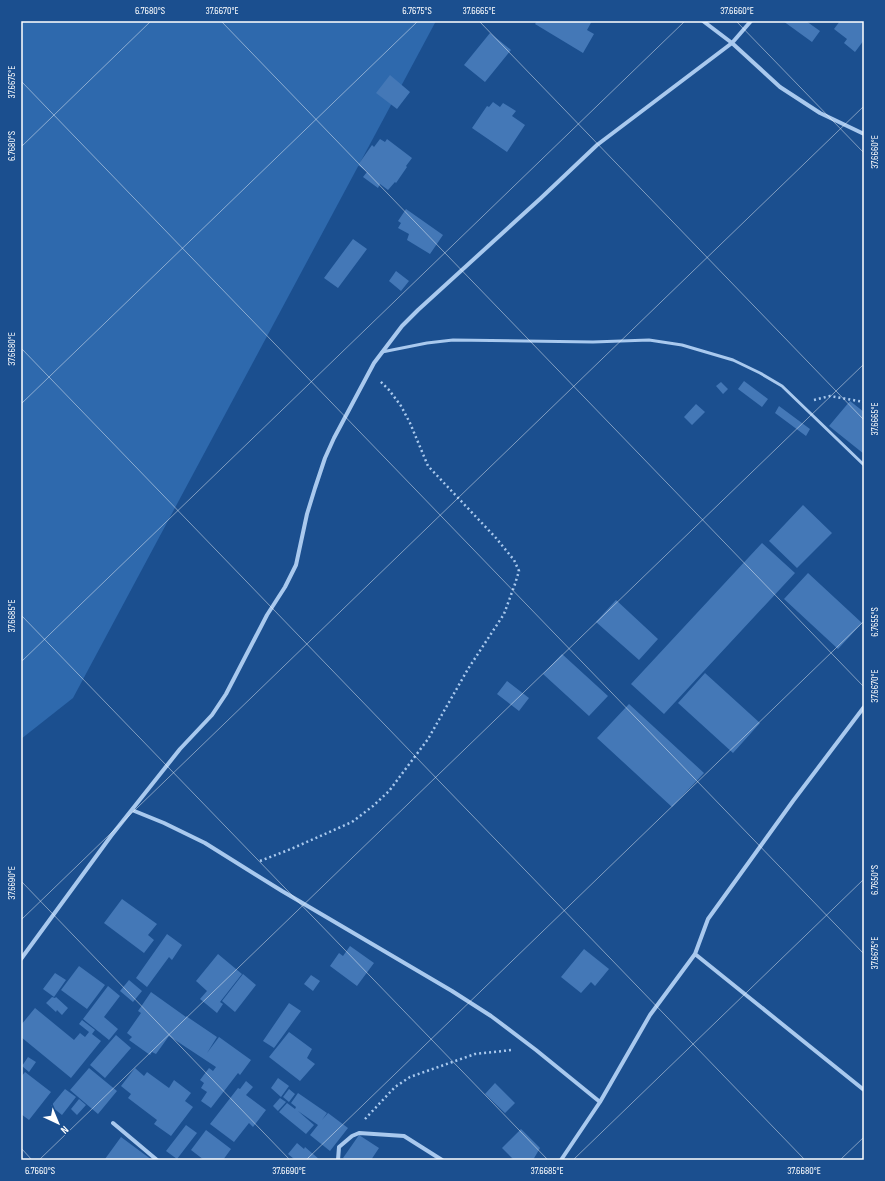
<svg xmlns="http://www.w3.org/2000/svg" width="885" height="1181" viewBox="0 0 885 1181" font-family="'Sofia Sans Condensed',sans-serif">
  <rect width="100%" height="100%" fill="#1b4f8f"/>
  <path fill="#2e69ad" d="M21,21H436L73,698L21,739Z"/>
  <path fill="#4478b7" d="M537,21H592L587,30L594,34L583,53L535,24Z
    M783,21H806L820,31L812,42Z
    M840,21H864V40L855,52L844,43L847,39L834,29Z
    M490,33L511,50L485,82L464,65Z
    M390,75L410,92L397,109L376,93Z
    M493,102L500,107L503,103L516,111L512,116L525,125L507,152L472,128L487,106L489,107Z
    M380,139L385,142L387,139L412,158L406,166L407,167L396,183L395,182L388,190L380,184L378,188L363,177L367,172L358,165L372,145L374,147Z
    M406,209L443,235L430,254L407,240L409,234L398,228L401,223L398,221Z
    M353,239L367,249L338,288L324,278Z
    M396,271L409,281L401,291L389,281Z
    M744,381L768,399L762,407L738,389Z
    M721,382L728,389L723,394L716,386Z
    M850,401L864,412V454L829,426Z
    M696,404L705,412L692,425L684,417Z
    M779,406L810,429L806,436L775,413Z
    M803,505L832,533L797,568L769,541Z
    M762,543L795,573L664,714L631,684Z
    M808,573L862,623L838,649L784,599Z
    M616,600L658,639L639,660L596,622Z
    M562,654L608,696L589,716L543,674Z
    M705,673L760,723L733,753L678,703Z
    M507,681L529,698L519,711L497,694Z
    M629,704L704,773L672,807L597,738Z
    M122,899L157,924L148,935L154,940L144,953L104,923Z
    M167,934L182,945L172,960L169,957L147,987L136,978Z
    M350,946L374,963L357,986L330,966L339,953L343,956Z
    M584,949L609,969L595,986L591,982L581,993L561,977Z
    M218,954L242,974L220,1002L223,1004L217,1013L200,999L207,991L196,981Z
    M79,966L105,985L87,1009L61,990Z
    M55,973L66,980L54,997L43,989Z
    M243,974L256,985L235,1012L222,1001Z
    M311,975L320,981L313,991L304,984Z
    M129,980L142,991L133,1002L120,991Z
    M108,986L120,996L104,1017L118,1029L109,1040L83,1019Z
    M151,992L186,1017V1016L217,1037L207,1053L219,1037L251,1060L240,1075L238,1073L211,1108L201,1101L207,1092L201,1088L204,1083L200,1080L209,1068L213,1071L216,1067L169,1036L156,1054L152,1052L150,1055L129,1040L132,1037L127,1033L141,1013L138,1011Z
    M52,997L55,998L56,997L68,1008L62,1015L57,1010L56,1012L46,1003Z
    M289,1003L301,1011L274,1048L263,1041Z
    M35,1008L74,1040L80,1033L85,1037L89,1032L79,1024L82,1020L95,1030L92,1034L101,1041L71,1078L21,1037V1025Z
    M289,1032L312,1049L307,1058L315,1064L300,1081L269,1057Z
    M116,1035L131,1048L105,1078L90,1065Z
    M28,1057L36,1062L29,1072L22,1066Z
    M89,1068L117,1091L98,1114L70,1090Z
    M135,1068L144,1076L147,1072L169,1088L174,1080L191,1093L185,1101L193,1107L171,1136L154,1124L157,1120L128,1098L131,1094L121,1086Z
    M25,1072L51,1092L29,1120L21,1114V1077Z
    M278,1078L289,1086L281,1097L271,1088Z
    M246,1081L253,1087L246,1095L266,1110L253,1127L249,1123L234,1142L210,1124L238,1088L240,1089Z
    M495,1083L515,1103L505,1113L485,1094Z
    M65,1089L76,1097L62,1115L51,1106Z
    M289,1089L295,1094L289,1102L283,1097Z
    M298,1093L327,1113L322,1120L328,1113L348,1128L330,1151L310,1135L318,1125L298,1111L314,1125L306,1134L279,1112L287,1103L295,1109L296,1107L291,1103Z
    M280,1098L286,1102L278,1111L273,1106Z
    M79,1099L86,1105L77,1115L71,1109Z
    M186,1125L197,1133L177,1159L166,1151Z
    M521,1129L540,1148L533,1160H514L502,1148Z
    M206,1130L231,1149L223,1160H204L191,1150Z
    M359,1135L379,1148L371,1160H346L343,1158Z
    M121,1137L152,1160L105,1159Z
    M297,1143L304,1149L305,1147L320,1160H293L294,1159L288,1154Z"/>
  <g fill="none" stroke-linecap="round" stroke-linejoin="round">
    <path stroke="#a9c9ee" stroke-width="2.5" stroke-dasharray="2 3" stroke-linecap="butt" d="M814,400L830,396L864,402
      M260,861L291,849L352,822L373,806L389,791L428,739L468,669L504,614L515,584L519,571L514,560L496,538L428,466L410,423L401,406L389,390L379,380
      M365,1119L395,1087L410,1077L475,1054L512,1050"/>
    <path stroke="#a9c9ee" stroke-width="3" d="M382,352L427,343L453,340L593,342L649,340L682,345L733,360L760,373L782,386L864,465"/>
    <path stroke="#a9c9ee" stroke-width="4" d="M703,21L732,43L780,87L820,113L864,134
      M132,810L164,823L205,843L282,891L452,991L491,1016L536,1050L600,1102
      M695,954L864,1090
      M21,959L111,836L180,749L212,715L226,694L267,615L285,587L296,565L307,514L315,488L325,458L334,438L374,363L402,326L418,310L541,198L597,145L732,43L751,21
      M113,1123L157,1160
      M338,1160L339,1147L352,1136L359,1133L404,1136L442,1160
      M561,1160L600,1102L650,1015L695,954L708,919L793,801L864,707"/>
  </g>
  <path fill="none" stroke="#fff" stroke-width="1" stroke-opacity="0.45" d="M221,21L864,687M479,21L864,420M736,21L864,153M21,81L864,954M21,147L151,21M21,348L805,1160M21,404L418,21M21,615L548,1160M21,662L685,21M21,881L290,1160M21,920L864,106M21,1148L32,1160M39,1160L864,364M306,1160L864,621M573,1160L864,879M840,1160L864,1137"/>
  <rect width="885" height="1181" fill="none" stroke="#1b4f8f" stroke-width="44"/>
  <g transform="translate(58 1123) rotate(136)" stroke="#1b4f8f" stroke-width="3" paint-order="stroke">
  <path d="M0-3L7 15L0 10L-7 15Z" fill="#ffffff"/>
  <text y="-6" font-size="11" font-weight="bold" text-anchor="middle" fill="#ffffff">N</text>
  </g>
  <rect x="22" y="22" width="841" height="1137" fill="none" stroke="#fff" stroke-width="1.5"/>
  <g font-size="10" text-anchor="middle" fill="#fff">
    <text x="150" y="14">6.7680°S</text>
    <text x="222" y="14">37.6670°E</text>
    <text x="417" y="14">6.7675°S</text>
    <text x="479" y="14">37.6665°E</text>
    <text x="737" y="14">37.6660°E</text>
    <text transform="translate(11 82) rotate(-90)" y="4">37.6675°E</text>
    <text transform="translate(11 146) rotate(-90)" y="4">6.7680°S</text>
    <text transform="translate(874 152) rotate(-90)" y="4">37.6660°E</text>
    <text transform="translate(11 349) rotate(-90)" y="4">37.6680°E</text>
    <text transform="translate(874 419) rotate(-90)" y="4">37.6665°E</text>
    <text transform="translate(11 616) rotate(-90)" y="4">37.6685°E</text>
    <text transform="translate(874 622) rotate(-90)" y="4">6.7655°S</text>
    <text transform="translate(874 686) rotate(-90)" y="4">37.6670°E</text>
    <text transform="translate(874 880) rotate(-90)" y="4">6.7650°S</text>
    <text transform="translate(11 883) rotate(-90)" y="4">37.6690°E</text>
    <text transform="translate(874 953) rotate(-90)" y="4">37.6675°E</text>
    <text x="40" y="1174">6.7660°S</text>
    <text x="289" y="1174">37.6690°E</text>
    <text x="547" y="1174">37.6685°E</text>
    <text x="804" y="1174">37.6680°E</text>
  </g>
</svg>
